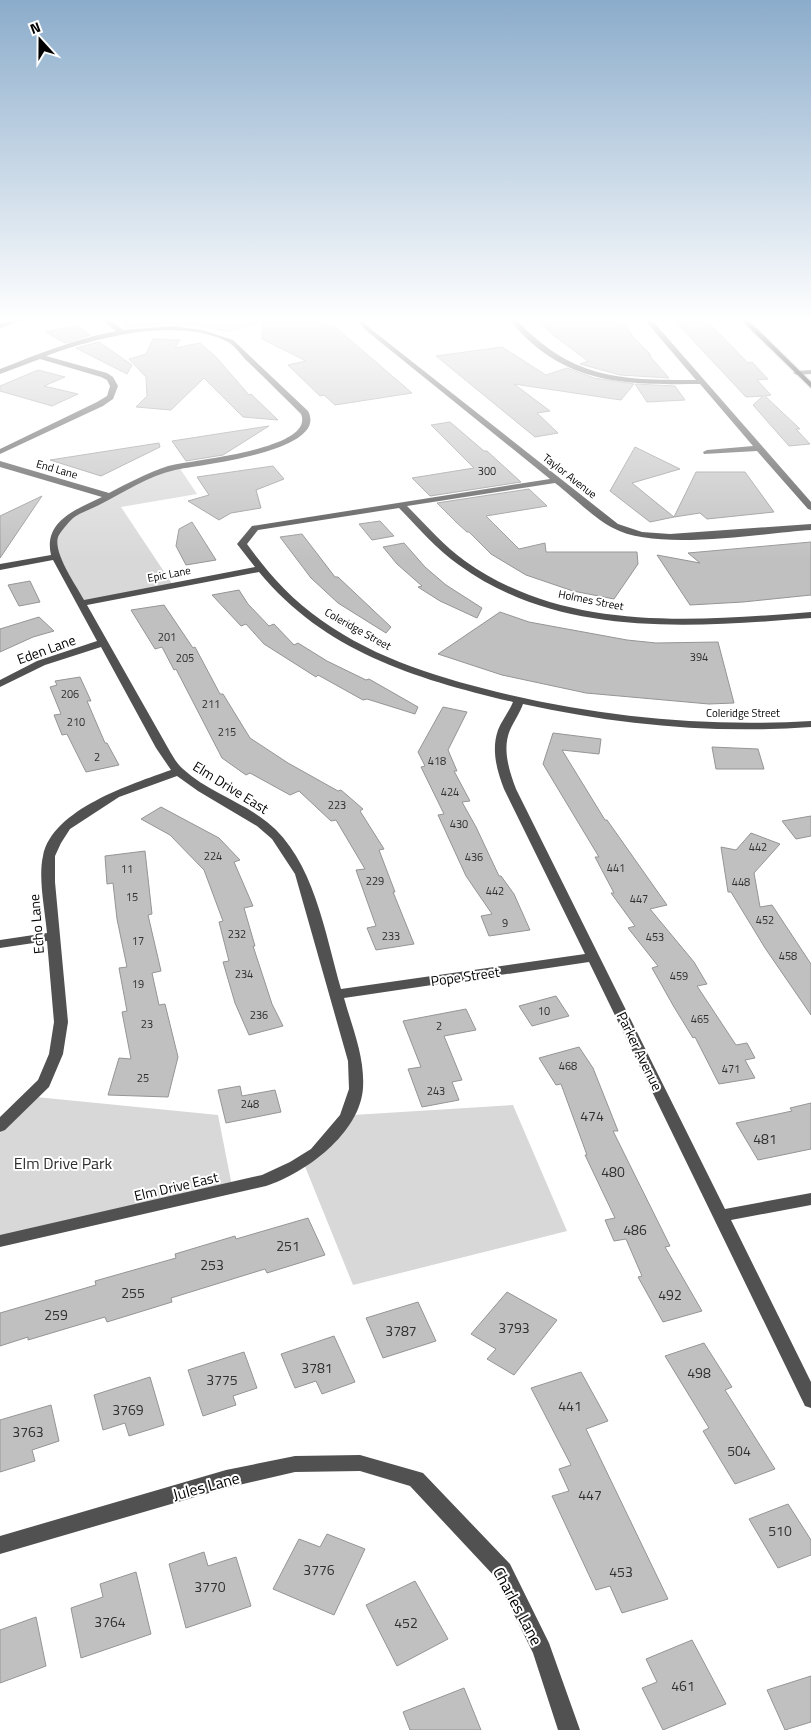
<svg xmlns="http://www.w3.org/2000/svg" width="811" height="1730" viewBox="0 0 811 1730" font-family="'Titillium Web',sans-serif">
  <rect width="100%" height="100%" fill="#fff"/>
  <path fill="#d8d8d8" d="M114,318H282L284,320L225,332L197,326L169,325L127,328Z
    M179,467L197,494L121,507L173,585L83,602L60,557L55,545L57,535L71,518L150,477Z
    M36,1097L218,1115L232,1186L0,1242V1133Z
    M513,1105L567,1231L353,1285L304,1164L353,1115Z"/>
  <path fill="#c0c0c0" stroke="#959595" d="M263,318H332L323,327L334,326L412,393L335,405L324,395L320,396L288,365L306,361L262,339Z
    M535,318H616L620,322H623L634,338L651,355H649L669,378L620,375L580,364L588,361L553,335Z
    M705,319L748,363L752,362L768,379L757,380L771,395L765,396L800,429H796L810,444L789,446L753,405L763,396L746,397L675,321Z
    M77,326L90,335L65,343L45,332Z
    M153,339L180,340L175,348L200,343L216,357L249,395L251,394L278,420L243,417L204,378L171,410L136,407L147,396L146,377L129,359L146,354Z
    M99,342L132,365L127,374L76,348Z
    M502,347L546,375L567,368L594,378L634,384L621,400L514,384L550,411L537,413L558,433L535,437L436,356Z
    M38,370L65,377L44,386L78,394L52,406L0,391V386Z
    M635,384L675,386L685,400L647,402Z
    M450,422L484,451H487L521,482L430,496L412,478L474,468L431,425Z
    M269,426L223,455L186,461L172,441Z
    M159,443L160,447L101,476L50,460Z
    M635,447L680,469L632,483L674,517L650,522L610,491Z
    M273,466L284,479L256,490L261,508L231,513L219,520L188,501L209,495L197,477Z
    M696,472H745L774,512L707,519L700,513L674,517Z
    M529,489L547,506L486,516L519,549L545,543L546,552H637L638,564L614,599L573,591L526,575L491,554L469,532H467L457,523L437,503Z
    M42,496L0,558V516Z
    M380,521L394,536L372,540L359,524Z
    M192,522L216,560L186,565L176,546L179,529Z
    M302,534L335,577H338L391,627L386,633L338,603L311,578L280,537Z
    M811,542V595L743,602L690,605L657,555L700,563L688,553Z
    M404,543L425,567L446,585L482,608L477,618L440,601L418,587L422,586L397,564L383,547Z
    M30,581L40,602L19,606L8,585Z
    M239,590L248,604L269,626L274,624L294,645L298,643L327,661L366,680L369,679L418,707L415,714L367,699L363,700L318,675L316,677L264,644L246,624L241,626L212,595Z
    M164,605L193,648L195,647L220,694H223L250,738L288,763L338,791L341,790L363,809L360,811L384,849L379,850L395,892H393L414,944L376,950L367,928L376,926L356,870L365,869L336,820L331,821L299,791L290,795L250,773L246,775L222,758L176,669L174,670L162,647L155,649L131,610Z
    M500,612L529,622L627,640L656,643L718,642L734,703L709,704L586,693L502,675L438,654Z
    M39,617L54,631L33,637L0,652V629Z
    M80,677L91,701H87L105,743H107L119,765L86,772L67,734L62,735L54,715L61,714L50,687L57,685L55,681Z
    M443,707L467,712L448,750L457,771H454L470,801L462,802L476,827L499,876H501L514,894L530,930L489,936L481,916L492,914L466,876L438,815L444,814L421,767L425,766L418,752Z
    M553,733L601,739L599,754L562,750L605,820H607L667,905L650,909L694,962L707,984L697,986L736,1045L747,1043L755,1058L745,1060L755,1078L719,1084L695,1037L693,1038L674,1007L652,968L658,966L628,928L635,926L611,893H614L595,857H599L543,764Z
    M712,747L758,749L764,769H716Z
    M161,807L219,838L240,860L234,862L253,906L244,908L255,946H253L272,1004L283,1026L249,1035L235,1003L223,962L229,961L219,922L223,921L204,870L170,835L141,819Z
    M811,816V836L796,839L782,821Z
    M751,833L780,844L754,873L760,907L772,905L811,964V1015L765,948L731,892H728L721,847L736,850Z
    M145,851L152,914L148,915L161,971L152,973L159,1005L165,1004L178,1057L168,1097L108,1095L119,1058L131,1059L122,1012L127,1011L119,968L127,967L117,919L113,883L107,884L105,856Z
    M556,996L569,1016L532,1026L519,1006Z
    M466,1009L476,1030L444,1036L462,1080L452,1082L459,1100L422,1107L408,1069L421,1067L403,1021Z
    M579,1047L593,1068L618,1131H613L670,1246L665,1247L702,1311L663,1322L638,1277L642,1276L626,1239L614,1241L605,1220L615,1218L585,1155H587L561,1084L556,1085L539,1058Z
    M240,1086L242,1096L275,1090L281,1112L226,1123L218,1090Z
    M811,1103V1149L758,1160L736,1123L792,1111L790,1108Z
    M308,1218L325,1255L267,1273L265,1269L171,1298L172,1302L107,1322L105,1317L28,1340V1337L0,1346V1313L96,1285L95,1281L176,1258L175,1254L235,1236L236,1239Z
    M507,1292L557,1320L514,1375L487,1359L496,1349L471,1334Z
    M418,1302L436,1341L383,1358L366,1318Z
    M334,1336L355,1382L322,1394L316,1381L295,1388L281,1354Z
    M704,1343L732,1387L725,1390L775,1469L735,1484L703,1431L709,1428L665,1356Z
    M244,1352L257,1388L233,1396L236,1405L203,1416L188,1370Z
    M581,1372L608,1421L586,1429L668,1599L622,1613L610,1586L596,1590L552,1496L569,1491L559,1469L571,1465L531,1388Z
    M150,1377L164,1425L129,1436L125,1423L103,1430L94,1395Z
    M51,1405L59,1441L32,1450L35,1461L0,1472V1420Z
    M788,1504L811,1540V1555L778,1568L749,1519Z
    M327,1534L365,1549L334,1615L273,1589L299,1539L320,1547Z
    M204,1552L208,1566L236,1557L251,1606L186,1628L169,1564Z
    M136,1572L151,1634L81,1658L71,1608L103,1597L100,1584Z
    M415,1581L448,1639L397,1666L366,1605Z
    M36,1617L46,1666L0,1683V1630Z
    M692,1640L726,1704L663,1730L642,1688L657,1682L646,1659Z
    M811,1676V1722L785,1730L767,1690Z
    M464,1688L481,1730H410L403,1712Z"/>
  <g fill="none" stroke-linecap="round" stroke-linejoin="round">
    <g stroke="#dbdbdb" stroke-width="3">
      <path id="major" d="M739,318H746L811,382V388Z"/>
    </g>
    <path fill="#515151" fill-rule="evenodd" d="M20,318H32L0,328V324Z
      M99,318H107L123,330L173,326L202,330L233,340L308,411C330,452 197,465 175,470C148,476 123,493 99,505C91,509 79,513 72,519C68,523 60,532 58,537C53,553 76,585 84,600L255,567L237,544L252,526L550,479L368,332L359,323V318H365V323L372,330L618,524L642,532L670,534L811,524V530C761,533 656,552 613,528C595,519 572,496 555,483L407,506C426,525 444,546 465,561C566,633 695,621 811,612V618C693,627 561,639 459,565C436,549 418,527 399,508L258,530L247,544C268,573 291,599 321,620C377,660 443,679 510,695C609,718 709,727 811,721V727C713,734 619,725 523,704C520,713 514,721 510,730C502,749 509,770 516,789L725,1209L811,1193V1205L731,1220L811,1382V1408L805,1406L589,962L344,998C352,1027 365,1057 363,1088C360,1133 306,1173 266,1186L0,1247V1235L262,1175L290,1162L311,1149L340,1115L349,1089L348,1061L295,874L272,839L257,826L198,791L177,776L119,797L70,829L61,843L55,856V882L68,1022L63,1054L49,1087L5,1130L0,1132V1117L38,1080L49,1054L54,1022L47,941L0,948V940L47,933C45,910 38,878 43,856C52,809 132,784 171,770L156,748L101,647L45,665L0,687V680L37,661L97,641L53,560L0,570V564L51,555C43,521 77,509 102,497L0,467V461L109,493C128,483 147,473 168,466C189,460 316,450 301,414C283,396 265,378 247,361C241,355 235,346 228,342C178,316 95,338 46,356L107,373L113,377L118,386L113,399L103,406L0,454V449L97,402L107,396L110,386L107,380L101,377L40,359L0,374V369C38,354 75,339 116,331ZM259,572C325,652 416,679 513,702C509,712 502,720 498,730C491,750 497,771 504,789L585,954L341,989C325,934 314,859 267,822C241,801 208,792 183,769C177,764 172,755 168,748L87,605Z
      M508,318H515C571,379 618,380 696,380L643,318H650L811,502V510L808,509L757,451L704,454L703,452L707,450L753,446L700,384C621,385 561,384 508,318Z
      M811,370V374L797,375L793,373L797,371Z
      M360,1455L423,1473L510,1564L549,1643L580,1730H558L533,1653L496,1578L410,1486L360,1471L295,1472L226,1488L0,1554V1536L226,1470L295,1456Z"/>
    <use href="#major" fill="#000" fill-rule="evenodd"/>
  </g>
  <linearGradient id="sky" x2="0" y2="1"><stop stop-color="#8baccb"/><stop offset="0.57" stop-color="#fff"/><stop offset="1" stop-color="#fff" stop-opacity="0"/></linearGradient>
  <rect width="811" height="561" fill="url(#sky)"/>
  <g text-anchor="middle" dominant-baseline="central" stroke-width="4" stroke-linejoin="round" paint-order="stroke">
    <g font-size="11" fill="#000" stroke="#fff">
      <text transform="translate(57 469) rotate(16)">End Lane</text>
      <text transform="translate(570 476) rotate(38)">Taylor Avenue</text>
      <text transform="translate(169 574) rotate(-11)">Epic Lane</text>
      <text transform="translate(591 600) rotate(11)">Holmes Street</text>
      <text transform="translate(358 629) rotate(29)">Coleridge Street</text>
      <text x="743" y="713">Coleridge Street</text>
    </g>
    <g font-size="11" fill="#303030">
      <text x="487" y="471">300</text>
      <text x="167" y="637">201</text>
      <text x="699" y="657">394</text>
      <text x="185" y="658">205</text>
      <text x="70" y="694">206</text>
      <text x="211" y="704">211</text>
      <text x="76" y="722">210</text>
      <text x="227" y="732">215</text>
      <text x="97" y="757">2</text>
      <text x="437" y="761">418</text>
      <text x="450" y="792">424</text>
      <text x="337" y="805">223</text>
      <text x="459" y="824">430</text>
      <text x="758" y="847">442</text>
      <text x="213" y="856">224</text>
      <text x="474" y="857">436</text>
      <text x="616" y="868">441</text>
      <text x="127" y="869">11</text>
      <text x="375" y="881">229</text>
      <text x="741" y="882">448</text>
      <text x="495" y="891">442</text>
      <text x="132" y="897">15</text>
      <text x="639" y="899">447</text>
      <text x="765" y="920">452</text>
      <text x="505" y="923">9</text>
      <text x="237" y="934">232</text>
      <text x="391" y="936">233</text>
      <text x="655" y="937">453</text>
      <text x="138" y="941">17</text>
      <text x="788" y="956">458</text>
      <text x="244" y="974">234</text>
      <text x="679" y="976">459</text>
      <text x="138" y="984">19</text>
      <text x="544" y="1011">10</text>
      <text x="259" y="1015">236</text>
      <text x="700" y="1019">465</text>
      <text x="147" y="1024">23</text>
      <text x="439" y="1026">2</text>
      <text x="568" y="1066">468</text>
      <text x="731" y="1069">471</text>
      <text x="143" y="1078">25</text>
      <text x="436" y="1091">243</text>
      <text x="250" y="1104">248</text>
    </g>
    <g font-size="14" fill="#000" stroke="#fff">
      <text transform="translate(46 649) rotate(-20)">Eden Lane</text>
      <text transform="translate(231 787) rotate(32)">Elm Drive East</text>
      <text transform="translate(36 924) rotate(-95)">Echo Lane</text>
      <text transform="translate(465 976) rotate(-8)">Pope Street</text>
      <text transform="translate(640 1051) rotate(64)">Parker Avenue</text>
      <text transform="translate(176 1186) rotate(-13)">Elm Drive East</text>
    </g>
    <g font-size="14" fill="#303030">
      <text x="592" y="1115">474</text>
      <text x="765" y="1138">481</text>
      <text x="613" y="1171">480</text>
      <text x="635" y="1229">486</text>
      <text x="288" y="1245">251</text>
      <text x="212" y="1264">253</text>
      <text x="133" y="1292">255</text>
      <text x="670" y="1294">492</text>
      <text x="56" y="1314">259</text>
      <text x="514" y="1327">3793</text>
      <text x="401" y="1330">3787</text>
      <text x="317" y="1367">3781</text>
      <text x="699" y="1372">498</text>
      <text x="222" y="1379">3775</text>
      <text x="570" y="1405">441</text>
      <text x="128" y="1409">3769</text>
      <text x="28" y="1431">3763</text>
      <text x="739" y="1450">504</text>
      <text x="590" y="1494">447</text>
      <text x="780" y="1530">510</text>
      <text x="319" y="1569">3776</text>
      <text x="621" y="1571">453</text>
      <text x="210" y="1586">3770</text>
      <text x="110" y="1621">3764</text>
      <text x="406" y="1622">452</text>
      <text x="683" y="1685">461</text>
    </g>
    <g font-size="16" fill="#2f2f2f" stroke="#fff">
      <text x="63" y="1163">Elm Drive Park</text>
    </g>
    <g font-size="16" fill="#000" stroke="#fff">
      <text transform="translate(206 1486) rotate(-15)">Jules Lane</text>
      <text transform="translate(518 1606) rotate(62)">Charles Lane</text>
    </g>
  </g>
  <g transform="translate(40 40) rotate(339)" stroke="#ffffff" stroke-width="4" paint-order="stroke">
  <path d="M0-4L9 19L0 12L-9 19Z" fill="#000000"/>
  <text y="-8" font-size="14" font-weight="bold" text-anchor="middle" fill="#000000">N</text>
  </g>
</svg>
